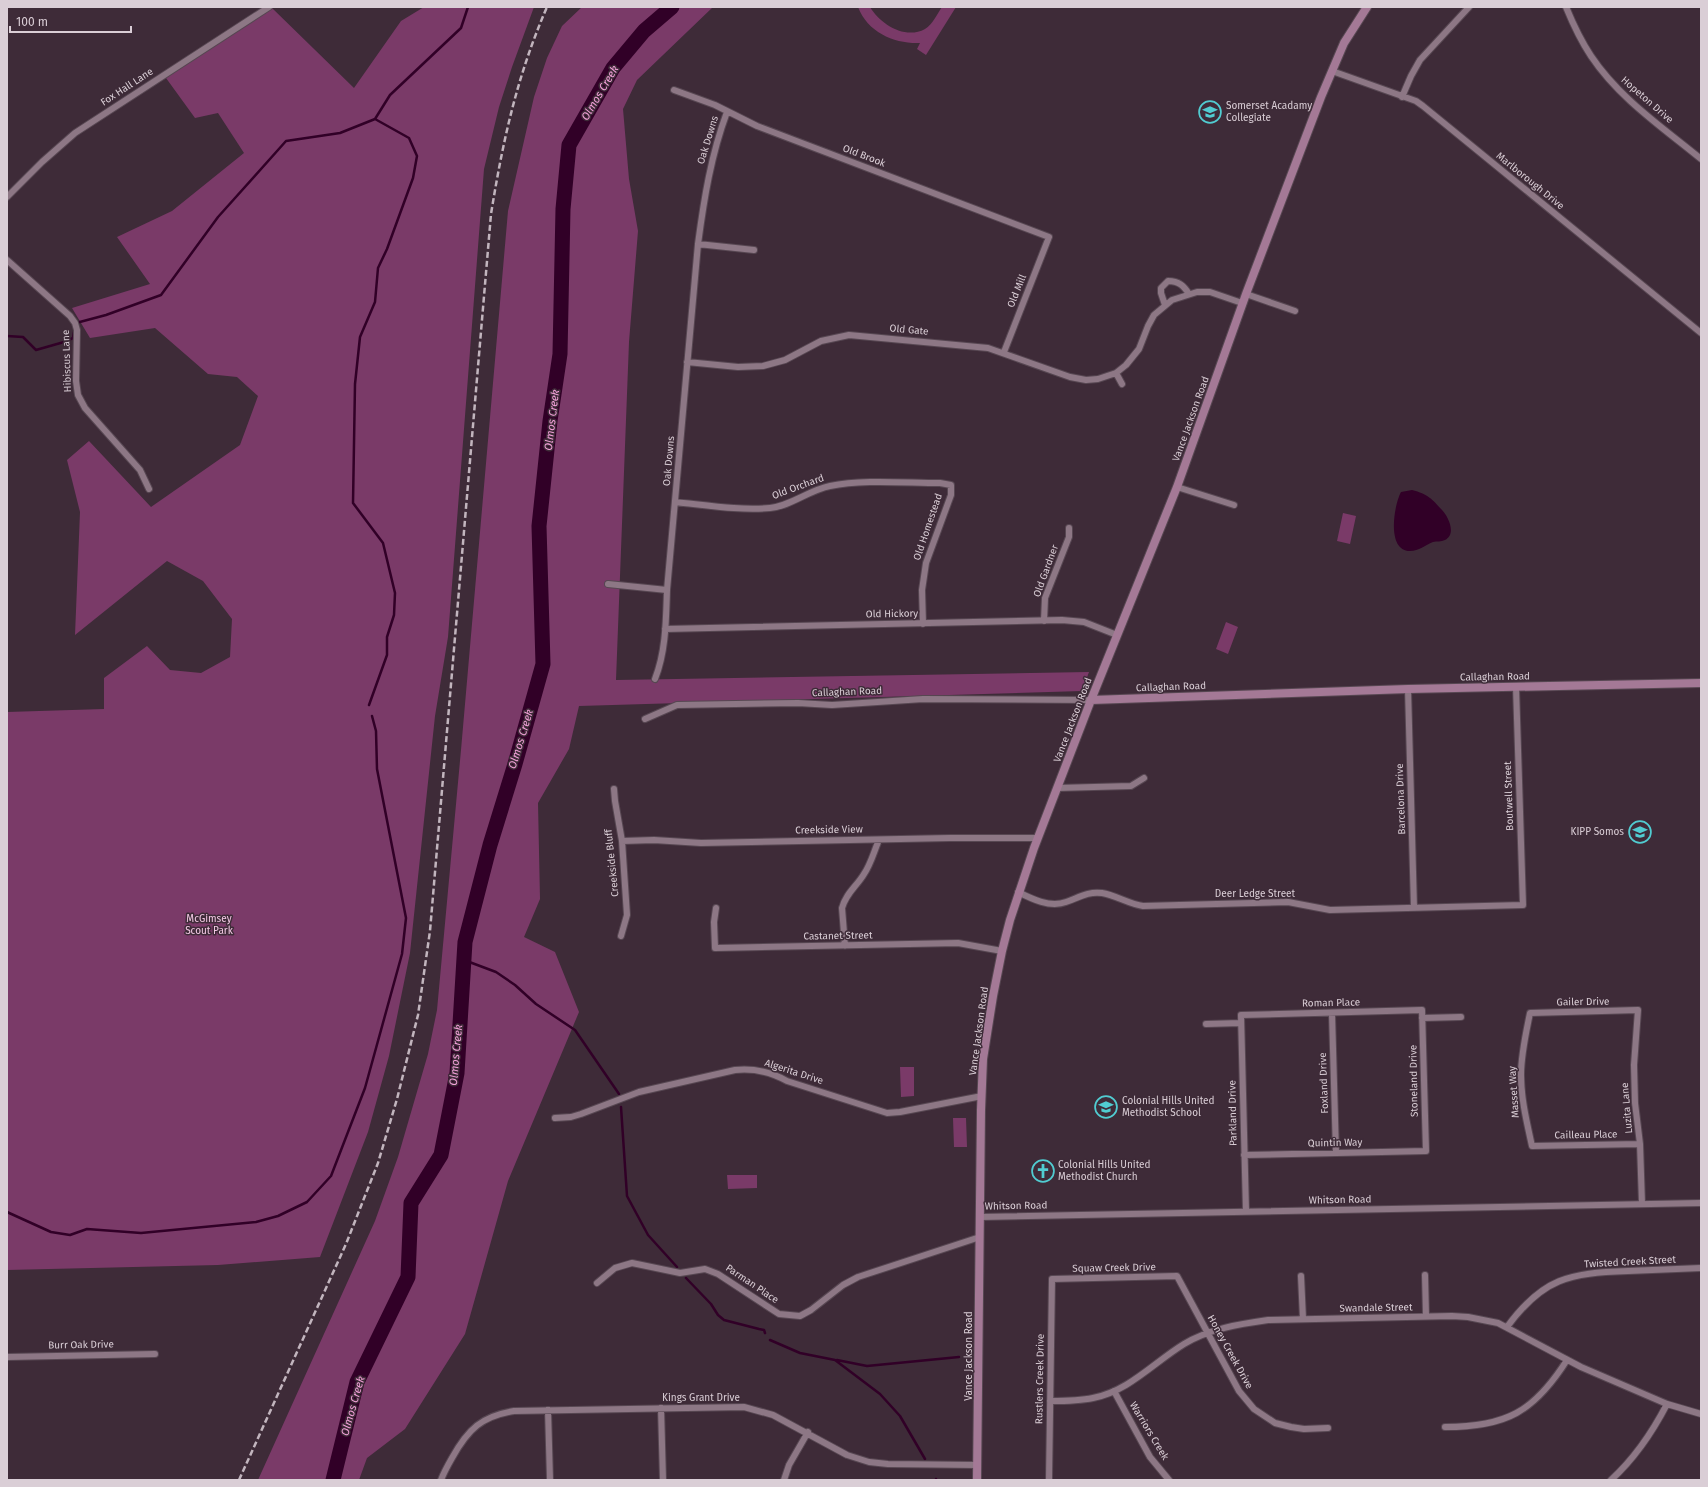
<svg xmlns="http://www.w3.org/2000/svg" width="1708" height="1487" viewBox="0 0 1708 1487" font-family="'Fira Sans',sans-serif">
  <rect width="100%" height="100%" fill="#3e2b38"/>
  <path fill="#7a3a68" d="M424,7H534L512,67L499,107L484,169L448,637L435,716L410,953L389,1056L368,1132L320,1257L218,1265L7,1270V712L104,709V678L147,646L170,670L201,673L230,657L232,619L203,581L167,561L75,635L80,512L67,460L89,441L151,507L240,445L258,396L237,377L208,374L155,328L90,338L72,308L150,284L117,237L172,211L244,153L218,113L195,118L166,78L272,8L354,88L401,21Z
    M582,7H713L637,80L623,109L629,179L638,231L629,342L616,680L1089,672L1082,691L579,706L569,749L538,803L540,899L524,937L555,952L579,1012L508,1181L465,1334L405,1429L367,1458L359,1480H258L375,1221L398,1157L428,1054L437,1010L461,750L508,211L534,97L547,58L562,26Z
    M858,7H870C880,24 905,40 925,29C933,24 937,14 942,7H956L926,55L917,49L920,43C895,44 868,33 858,7Z
    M1343,513L1356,516L1350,544L1337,541Z
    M1226,622L1238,627L1228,654L1216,649Z
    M900,1067H914V1096L901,1097Z
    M953,1118H966L967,1147H954Z
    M727,1175H757V1188L728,1189Z"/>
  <path fill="#310027" d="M1412,490C1428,494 1432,499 1442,510C1448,516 1457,534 1445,540C1441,542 1437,541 1433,542C1425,545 1419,551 1410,551C1386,551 1394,505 1401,492Z"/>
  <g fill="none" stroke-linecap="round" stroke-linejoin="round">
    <path stroke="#310027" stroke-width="2.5" d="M76,323L106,315L161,295L218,217L286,141L340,133L375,119L390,95L461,28L468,7
      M7,336L23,337L36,350L64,342L73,338L74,332
      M369,705L387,655V637L394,615L395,593L383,543L353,503L355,384L360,337L375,302L378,268L387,249L413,178L417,156L409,138L375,119
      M464,960L496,972L515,985L536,1004L575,1030L619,1094
      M621,1107L627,1196L648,1235L677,1267
      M7,1212L51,1232L70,1235L87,1229L141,1233L256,1222L278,1216L307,1202L331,1176L365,1088L402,954L406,918L377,769L376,731L372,716
      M686,1278L711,1304L718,1315L724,1320L759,1329L764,1330L765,1333
      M770,1340L800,1353L835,1360L880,1394L900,1416L925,1459
      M837,1360L867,1366L959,1357
      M936,1479V1480"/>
    <path stroke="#310027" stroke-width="15" d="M333,1480L357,1382L408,1277L411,1203L441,1155L457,1073L465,942L490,845L515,764L543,664L539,526L550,421L560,354L563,209L569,145L613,68L644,31L672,7"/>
    <g stroke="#574752" stroke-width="8">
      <path id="street" d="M1566,7C1573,24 1581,41 1591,56C1619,98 1662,127 1701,159
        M1332,71L1416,101L1423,106L1701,333
        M674,90L715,105L757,126L1049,237L1004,352
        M1402,97L1411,76L1420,60L1469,7
        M7,197L42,162L75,133L269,7
        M698,244L754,250
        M7,260L70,316L75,323L77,330L76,381L78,395L85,408L140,470L149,489
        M1246,294L1295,311
        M1165,305L1161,293V288L1168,281C1179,281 1184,286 1189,294
        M687,362L738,367L763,366L785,360L821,341L849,335L988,348L1070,377L1086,380L1098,379L1116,373L1126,365L1139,349L1148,326L1154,315L1172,300L1197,292H1210L1242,303
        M1116,373L1122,384
        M1177,487L1234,505
        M675,502C705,505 741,511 770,508C791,506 809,490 830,486C863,479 906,483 940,483L951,485V495L926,563L922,590L923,624
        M608,584L667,590
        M1044,621L1045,598L1069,537V528
        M665,629L1062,620L1084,622L1117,635
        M655,679C666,651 666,620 667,590L698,244C704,199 711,155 727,112
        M1408,689L1414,908
        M645,719L677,705L798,703L832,705L923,699L1091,700
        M1057,788L1131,786L1144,778
        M614,789L615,801L622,841L627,915L621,936
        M622,841L654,840L701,843L950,838H1037
        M1018,892C1032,899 1050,908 1066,902C1078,898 1088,891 1102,893C1115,895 1129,904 1143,906L1288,902L1330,910L1523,905L1516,687
        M716,908L714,922L715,948L958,943L1002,951
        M845,946L842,908C846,893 857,886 864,874C871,864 874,851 879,840
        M1332,1014L1336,1153
        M1422,1018L1461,1017
        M1206,1024L1241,1023
        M555,1118L571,1117L581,1114L639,1092L735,1070C754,1068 771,1072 787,1081L887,1113L900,1112L982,1096
        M1640,1144L1532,1146C1527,1123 1521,1099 1521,1075C1521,1054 1526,1033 1530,1013L1638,1010L1634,1065L1635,1103L1640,1144L1642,1204
        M1244,1155L1426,1151L1422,1010L1241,1015L1246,1211
        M980,1217L1701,1203
        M1425,1275L1426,1316
        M1301,1276L1303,1319
        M597,1283L615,1268L632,1263L680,1273L705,1269L718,1274L779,1314L800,1316L811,1310L843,1285L858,1277L980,1237
        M1507,1327C1543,1278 1569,1273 1628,1271C1652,1270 1677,1269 1701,1268
        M7,1357L155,1354
        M1114,1391L1150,1457L1169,1480
        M1050,1401C1064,1401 1079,1401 1093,1398C1129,1391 1153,1363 1184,1344C1209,1329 1239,1324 1268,1320L1452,1316L1468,1317L1498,1323L1581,1367L1667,1404L1701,1414
        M661,1408L663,1480
        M548,1410L550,1480
        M1445,1427C1506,1427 1534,1412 1567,1360
        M441,1480C444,1472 448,1465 452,1458C468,1429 482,1416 514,1411L744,1407L773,1415L847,1455L869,1462L888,1464L978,1465
        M784,1480L789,1465L808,1432
        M1049,1480L1052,1279L1177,1276L1239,1391L1254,1409L1275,1423L1291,1427L1304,1429L1328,1428
        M1611,1480C1635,1458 1652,1433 1667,1404"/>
    </g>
    <g stroke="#574752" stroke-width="10">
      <path id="secondary" d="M1091,700L1408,689L1701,683
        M977,1480L981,1110L983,1059L993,996L1002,951L1010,920L1034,848L1091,700L1177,487L1246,294L1321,97L1344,43L1367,7"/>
    </g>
    <use href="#street" stroke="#8d7785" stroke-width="6"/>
    <use href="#secondary" stroke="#a47996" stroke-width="8"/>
    <path stroke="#c2b5be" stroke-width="2.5" stroke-dasharray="6 3" stroke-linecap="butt" d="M239,1480L346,1244L378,1163L397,1099L418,1015L430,931L491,214C503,140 517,76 547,7"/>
  </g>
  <defs>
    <g id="school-ring" transform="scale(1.15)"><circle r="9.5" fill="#3e2b38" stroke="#51ccd1" stroke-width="1.5"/><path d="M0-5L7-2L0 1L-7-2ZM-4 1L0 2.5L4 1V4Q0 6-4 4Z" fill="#51ccd1"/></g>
    <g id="church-ring" transform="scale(1.15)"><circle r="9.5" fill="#3e2b38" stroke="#51ccd1" stroke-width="1.5"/><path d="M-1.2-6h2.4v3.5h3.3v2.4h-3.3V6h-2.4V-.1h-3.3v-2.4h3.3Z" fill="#51ccd1"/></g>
  </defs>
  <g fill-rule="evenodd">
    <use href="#school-ring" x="1210" y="112"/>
    <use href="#school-ring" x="1640" y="832"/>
    <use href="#school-ring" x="1106" y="1107"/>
    <use href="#church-ring" x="1043" y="1171"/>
  </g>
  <g text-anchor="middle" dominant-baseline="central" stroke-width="3" stroke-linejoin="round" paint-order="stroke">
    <g font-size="10" fill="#daced6" stroke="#3e2b38">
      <text transform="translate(127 87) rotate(-33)">Fox Hall Lane</text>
      <text transform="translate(1647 100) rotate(41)">Hopeton Drive</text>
      <text transform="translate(708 140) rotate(-73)">Oak Downs</text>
      <text transform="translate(864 156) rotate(21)">Old Brook</text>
      <text transform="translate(1530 181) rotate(39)">Marlborough Drive</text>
      <text transform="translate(1017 291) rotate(-68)">Old Mill</text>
      <text transform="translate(909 330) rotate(5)">Old Gate</text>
      <text transform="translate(67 361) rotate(-92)">Hibiscus Lane</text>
      <text transform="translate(1191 419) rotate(-70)">Vance Jackson Road</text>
      <text transform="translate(669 461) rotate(-85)">Oak Downs</text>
      <text transform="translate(798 487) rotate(-20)">Old Orchard</text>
      <text transform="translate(928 527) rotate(-71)">Old Homestead</text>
      <text transform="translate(1046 571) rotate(-70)">Old Gardner</text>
      <text transform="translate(892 614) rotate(-1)">Old Hickory</text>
      <text transform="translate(1495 677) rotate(-1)">Callaghan Road</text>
      <text transform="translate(1171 687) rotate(-2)">Callaghan Road</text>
      <text transform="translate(847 692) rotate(-2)">Callaghan Road</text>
      <text transform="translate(1073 720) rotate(-69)">Vance Jackson Road</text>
      <text transform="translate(1509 796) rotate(-92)">Boutwell Street</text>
      <text transform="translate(1401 799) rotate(-92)">Barcelona Drive</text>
      <text transform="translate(829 830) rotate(-1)">Creekside View</text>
      <text transform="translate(612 863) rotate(-96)">Creekside Bluff</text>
      <text x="1255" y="894">Deer Ledge Street</text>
      <text transform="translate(838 936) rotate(-1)">Castanet Street</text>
      <text transform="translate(1583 1002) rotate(-1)">Gailer Drive</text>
      <text transform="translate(1331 1003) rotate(-1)">Roman Place</text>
      <text transform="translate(979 1031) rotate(-82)">Vance Jackson Road</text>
      <text transform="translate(794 1072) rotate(18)">Algerita Drive</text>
      <text transform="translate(1414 1081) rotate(-91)">Stoneland Drive</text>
      <text transform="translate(1324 1083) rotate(-92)">Foxland Drive</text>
      <text transform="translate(1514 1092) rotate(-94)">Masset Way</text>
      <text transform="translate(1627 1108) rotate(-95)">Luzita Lane</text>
      <text transform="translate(1233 1113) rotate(-91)">Parkland Drive</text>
      <text transform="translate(1586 1135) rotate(-1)">Cailleau Place</text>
      <text transform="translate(1335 1143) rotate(-1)">Quintin Way</text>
      <text transform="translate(1340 1200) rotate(-1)">Whitson Road</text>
      <text transform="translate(1016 1206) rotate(-1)">Whitson Road</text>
      <text transform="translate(1630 1262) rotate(-3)">Twisted Creek Street</text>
      <text transform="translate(1114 1268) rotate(-1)">Squaw Creek Drive</text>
      <text transform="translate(752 1284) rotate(34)">Parman Place</text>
      <text transform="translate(1376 1308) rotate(-1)">Swandale Street</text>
      <text transform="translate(81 1345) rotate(-1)">Burr Oak Drive</text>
      <text transform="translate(1230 1352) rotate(61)">Honey Creek Drive</text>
      <text transform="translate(969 1356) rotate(-90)">Vance Jackson Road</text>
      <text transform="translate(1040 1379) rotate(-89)">Rustlers Creek Drive</text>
      <text x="701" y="1398">Kings Grant Drive</text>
      <text transform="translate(1149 1431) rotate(59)">Warriors Creek</text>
    </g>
    <g font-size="10" fill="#daced6" stroke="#3e2b38" text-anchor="start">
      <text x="1226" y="106">Somerset Acadamy<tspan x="1226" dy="12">Collegiate</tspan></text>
      <text x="1624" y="832" text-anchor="end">KIPP Somos</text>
      <text x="1122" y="1101">Colonial Hills United<tspan x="1122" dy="12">Methodist School</tspan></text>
      <text x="1058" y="1165">Colonial Hills United<tspan x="1058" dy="12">Methodist Church</tspan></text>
    </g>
    <g font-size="10" fill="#f5cae6" stroke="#3e2b38">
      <text x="209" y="919">McGimsey<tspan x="209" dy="12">Scout Park</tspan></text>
    </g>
    <g font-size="11" font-style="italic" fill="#f4a1da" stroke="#3e2b38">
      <text transform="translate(600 93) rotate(-59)">Olmos Creek</text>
      <text transform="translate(552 420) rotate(-83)">Olmos Creek</text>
      <text transform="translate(521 739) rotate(-73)">Olmos Creek</text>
      <text transform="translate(456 1055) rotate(-85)">Olmos Creek</text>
      <text transform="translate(353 1406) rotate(-74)">Olmos Creek</text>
    </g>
  </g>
  <rect width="1708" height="1487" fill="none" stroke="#daced6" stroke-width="16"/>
  <path d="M10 26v6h121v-6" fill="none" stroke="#daced6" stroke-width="2"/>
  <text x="16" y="26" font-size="12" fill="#daced6" stroke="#3e2b38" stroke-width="3" paint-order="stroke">100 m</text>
</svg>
